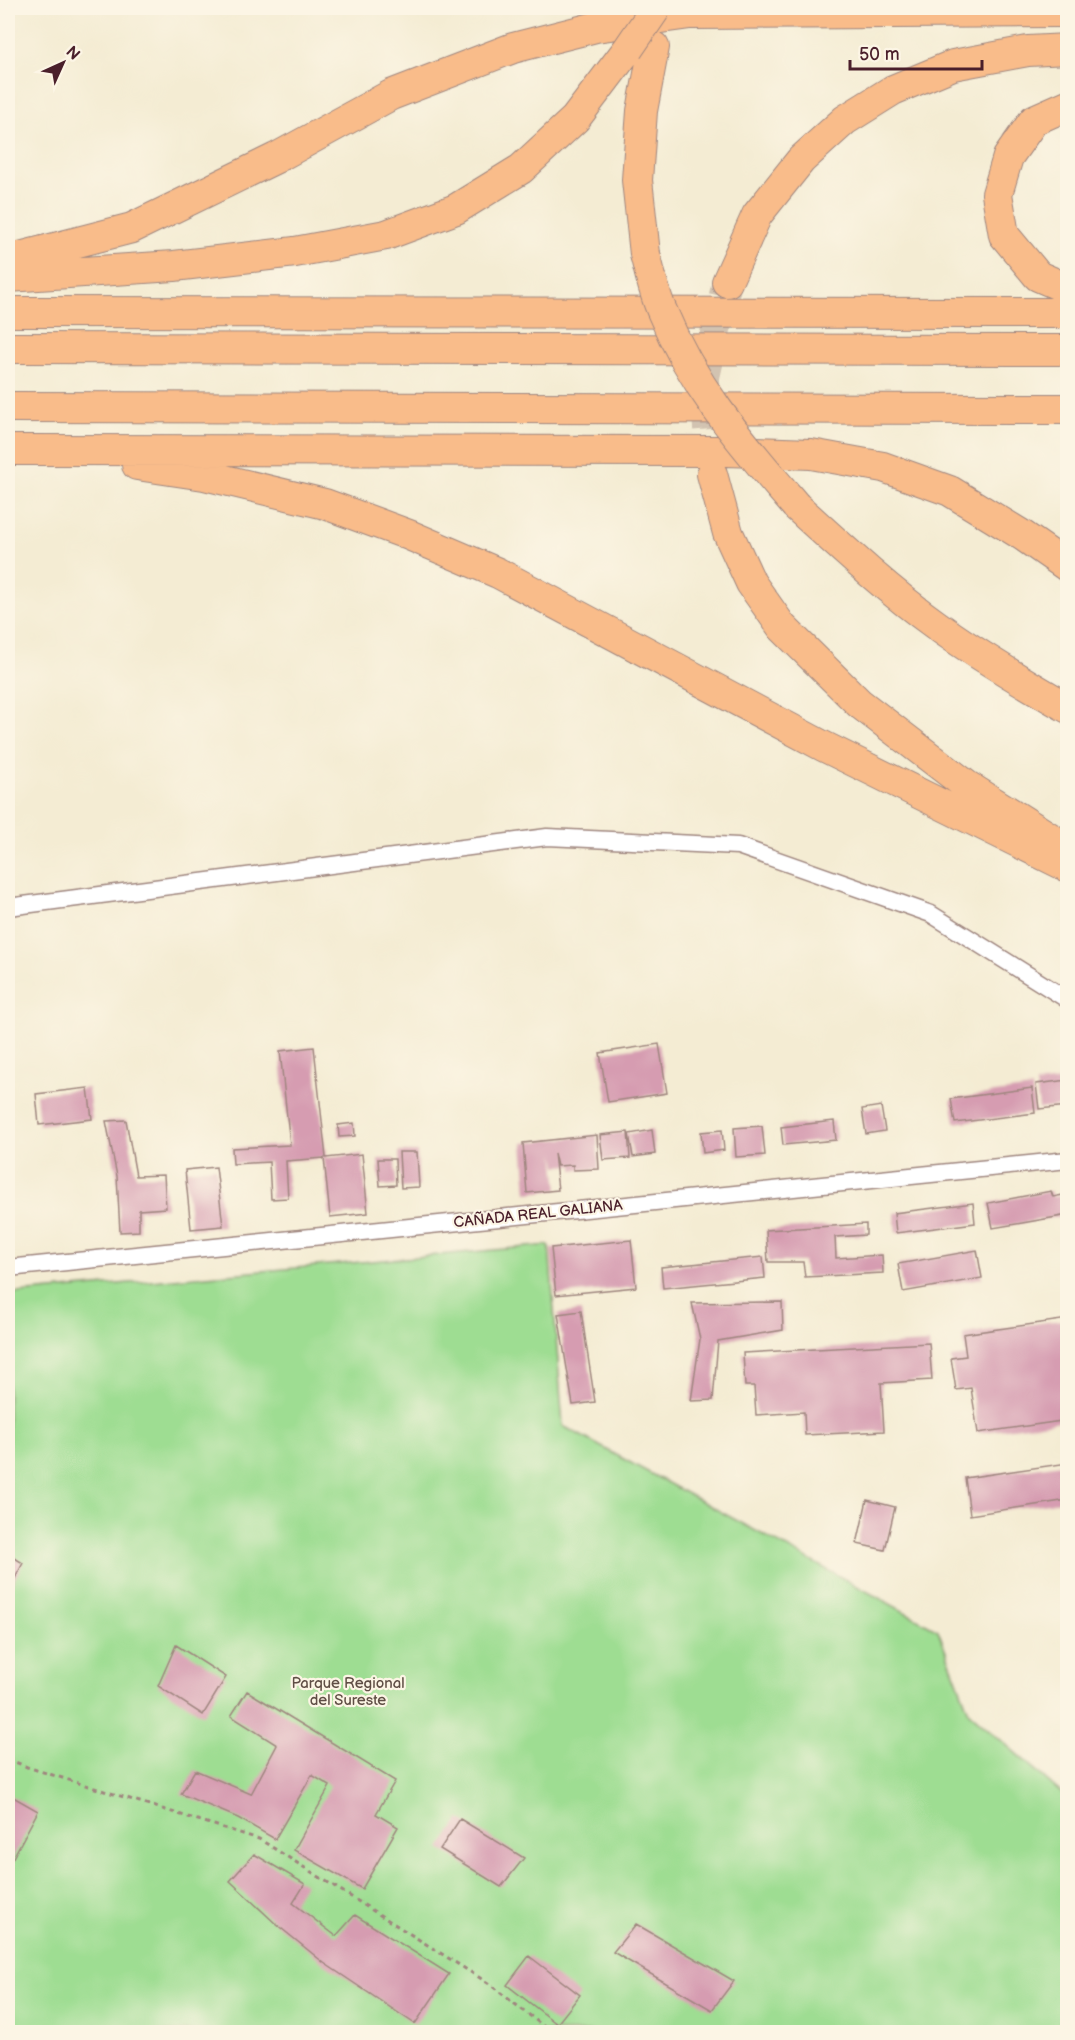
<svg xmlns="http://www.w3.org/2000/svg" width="1075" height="2040" viewBox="0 0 1075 2040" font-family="'Balsamiq Sans',sans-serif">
  <rect width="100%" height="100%" fill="#fcf5e5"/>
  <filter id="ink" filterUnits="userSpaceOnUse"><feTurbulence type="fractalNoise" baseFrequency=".0167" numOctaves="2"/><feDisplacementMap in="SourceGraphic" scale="12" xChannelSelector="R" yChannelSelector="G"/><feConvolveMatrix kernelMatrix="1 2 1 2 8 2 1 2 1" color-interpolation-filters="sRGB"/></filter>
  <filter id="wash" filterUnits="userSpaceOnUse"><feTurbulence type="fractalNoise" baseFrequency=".008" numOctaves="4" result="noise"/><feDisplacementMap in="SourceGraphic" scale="24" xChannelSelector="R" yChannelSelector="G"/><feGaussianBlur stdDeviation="1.35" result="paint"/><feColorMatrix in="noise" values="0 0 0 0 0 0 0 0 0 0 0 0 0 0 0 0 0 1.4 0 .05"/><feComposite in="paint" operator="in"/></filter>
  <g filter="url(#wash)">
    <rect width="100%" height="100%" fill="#f4ecd3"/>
    <path fill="#9edd92" stroke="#747e5e" stroke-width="1.5" d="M549,1245L563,1426L938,1630L969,1712L1067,1798V2032H8V1294Z"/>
    <g id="blocks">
      <path fill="#d69cb1" d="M659,1044L667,1093L608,1102L600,1053Z
        M314,1047L326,1158L362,1154L368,1213L330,1217L324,1158L286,1161L288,1198L271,1199L269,1162L233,1164L232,1148L290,1145L280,1051Z
        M1068,1080V1106L1039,1109L1036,1084Z
        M88,1088L92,1119L39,1125L36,1094Z
        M1032,1088L1035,1113L955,1123L951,1099Z
        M881,1106L885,1131L866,1134L862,1109Z
        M126,1120L136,1176L164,1175L166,1208L139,1210V1231L120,1232L117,1176L106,1121Z
        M834,1121L836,1140L783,1145L781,1127Z
        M354,1123L355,1136L339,1137L338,1125Z
        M762,1126L765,1155L736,1157L734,1128Z
        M652,1130L655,1154L633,1157L629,1134Z
        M722,1130L724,1150L703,1153L701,1132Z
        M628,1132L630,1158L603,1160L600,1135Z
        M597,1135L599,1169L573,1170V1165L557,1166L554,1153L558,1190L527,1193L523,1143Z
        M399,1152H417L419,1187L401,1188Z
        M378,1159H395L396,1185L380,1186Z
        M216,1167L223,1226L191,1229L185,1170Z
        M1051,1191L1053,1197L1068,1194V1215L993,1228L988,1203Z
        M973,1203L975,1223L896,1233L894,1213Z
        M866,1224V1235L835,1237L836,1258L882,1255L883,1273L805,1277L803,1262H768L766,1230Z
        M631,1240L636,1287L556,1295L551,1248Z
        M977,1250L982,1278L903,1292L898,1264Z
        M763,1257L765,1278L663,1288L661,1267Z
        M782,1302L783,1330L718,1341L713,1400L691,1401L700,1339L692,1303Z
        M581,1311L595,1402L573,1405L558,1314Z
        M1068,1319V1420L978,1433L971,1388L956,1390L951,1358L966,1356L963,1334Z
        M929,1343L932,1380L881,1383L884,1431L805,1435L804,1412L756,1415L754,1386H745L743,1353Z
        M1068,1463V1500L970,1515L965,1478Z
        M867,1500L895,1507L885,1550L857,1544Z
        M8,1554L23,1563L11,1586L8,1584Z
        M176,1645L226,1677L203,1715L158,1686Z
        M247,1691L395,1781L376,1814L398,1827L362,1889L294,1850L330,1786L312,1775L275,1839L238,1818L181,1794L195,1770L251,1794L277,1745L231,1716Z
        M8,1794L38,1811L8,1867Z
        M460,1819L524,1858L501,1887L440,1849Z
        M254,1854L305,1884L293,1903L336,1936L355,1915L449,1974L415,2024L324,1963L276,1924L230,1881Z
        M636,1924L734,1981L712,2010L613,1952Z
        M529,1956L580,1995L557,2024L507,1985Z"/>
    </g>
  </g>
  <g filter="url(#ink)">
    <use href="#blocks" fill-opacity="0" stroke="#9f867f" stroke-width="1.5"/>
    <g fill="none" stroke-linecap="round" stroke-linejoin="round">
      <path stroke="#d2c3b1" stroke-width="30" stroke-dasharray="30 15" stroke-linecap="butt" d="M712,474L704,381L727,282"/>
      <g stroke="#9f867f" stroke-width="19">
        <path id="minor" d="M8,907L547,837L738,846L931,914L1068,1000
          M8,1268L1068,1160"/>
      </g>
      <g stroke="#9f867f" stroke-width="32">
        <path id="motorway" d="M1068,105L1034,120L1008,157L997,194L1004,235L1038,276L1068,289
          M645,254L637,180L642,111L654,47
          M8,260L132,228L276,158L391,95L513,48L596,27L690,14L1068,12
          M8,277L174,266L295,252L386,235L456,209L521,169L575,119L628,49
          M727,282L757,215L801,160L845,120L893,90L953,65L1028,51L1068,49
          M8,312L1068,313
          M8,348L1068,350
          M8,407L1068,409
          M8,450L726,451L811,454L883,467L950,491L1022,535L1068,567
          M137,465L204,475L325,504L409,535L498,573L823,746L1068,867
          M712,474L728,533L751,583L782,627L859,703L966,785L1065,847
          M796,506C841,547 886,589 936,625C977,655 1023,682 1068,708"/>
      </g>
      <path stroke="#9f867f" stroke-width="3" stroke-dasharray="4.5 4.5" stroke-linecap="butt" d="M8,1759L27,1767L259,1839L488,1983L551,2032"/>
      <use href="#minor" stroke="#fff" stroke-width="16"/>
      <use href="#motorway" stroke="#f9bc8a" stroke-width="30"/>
      <g stroke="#9f867f" stroke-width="32" stroke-linecap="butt">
        <path id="motorway-bridge" d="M628,49L656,8
          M645,254C650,273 654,293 662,311C694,389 742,443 796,506"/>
      </g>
      <use href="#motorway-bridge" stroke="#f9bc8a" stroke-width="30"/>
    </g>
  </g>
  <g text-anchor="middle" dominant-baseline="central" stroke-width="4.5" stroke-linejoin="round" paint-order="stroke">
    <g font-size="15" fill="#4a1f2b" stroke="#fcf5e5">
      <text transform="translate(538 1214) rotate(-6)">CAÑADA REAL GALIANA</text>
    </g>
    <g font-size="15" fill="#5f4e45" stroke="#fcf5e5">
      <text x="348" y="1683">Parque Regional<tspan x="348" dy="17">del Sureste</tspan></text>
    </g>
  </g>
  <rect width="1075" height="2040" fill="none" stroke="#fcf5e5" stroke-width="30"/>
  <g transform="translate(63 63) rotate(45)" stroke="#fcf5e5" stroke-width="4.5" paint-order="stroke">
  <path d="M0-4.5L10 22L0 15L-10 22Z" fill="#4a1f2b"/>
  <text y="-9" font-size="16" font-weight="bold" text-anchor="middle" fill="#4a1f2b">N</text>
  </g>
  <path d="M850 60v9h132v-9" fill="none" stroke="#4a1f2b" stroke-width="3"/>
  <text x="859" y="60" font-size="18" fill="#4a1f2b" stroke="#fcf5e5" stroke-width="4.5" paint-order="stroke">50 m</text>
</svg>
